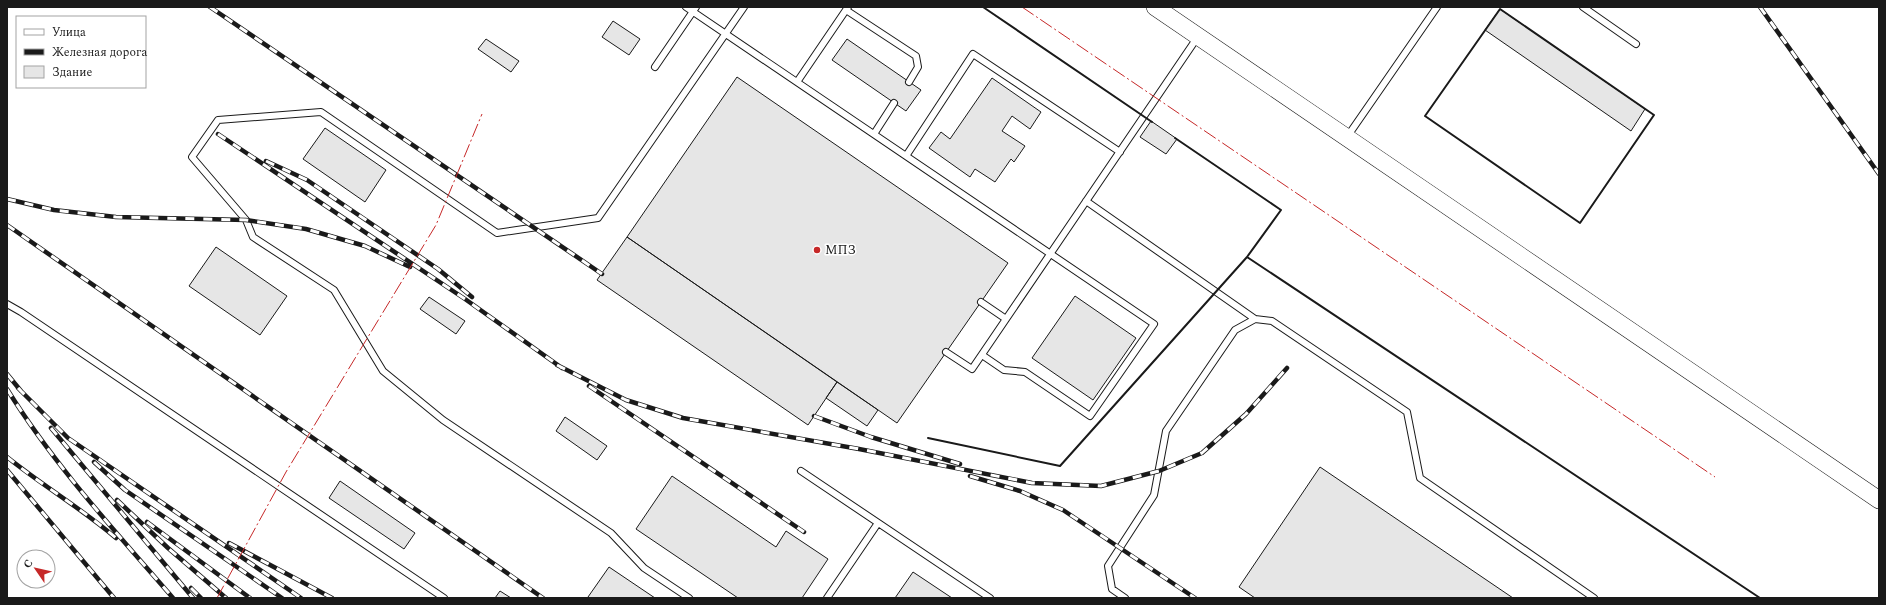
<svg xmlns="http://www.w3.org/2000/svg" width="1886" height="605" viewBox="0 0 1886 605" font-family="Spectral,serif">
  <rect width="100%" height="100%" fill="#fff"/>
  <path fill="#e6e6e6" stroke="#1a1a1a" d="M1500,9L1645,109L1631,131L1485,30Z
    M613,21L640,39L629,55L602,37Z
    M486,39L519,61L511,72L478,49Z
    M847,39L921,90L906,111L832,60Z
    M737,77L1008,263L897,423L627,237Z
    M992,78L1041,112L1030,129L1012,116L1002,131L1025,146L1014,162L1011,159L995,182L975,169L970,177L929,148L941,132L950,139Z
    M1151,121L1177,139L1166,154L1140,137Z
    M325,128L386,170L365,202L303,159Z
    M627,237L837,382L808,425L597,280Z
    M216,247L287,296L260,335L189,286Z
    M1075,296L1136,338L1093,400L1032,358Z
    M429,297L465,321L456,334L420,309Z
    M837,382L878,410L867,426L826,398Z
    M565,417L607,446L597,460L556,431Z
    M1320,467L1513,598H1255L1239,587Z
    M672,476L776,547L786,531L828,559L802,598H738L636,529Z
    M340,481L415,533L404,549L329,498Z
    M609,567L655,598H590L588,597Z
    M913,572L952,598H895Z
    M500,591L511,598H495Z"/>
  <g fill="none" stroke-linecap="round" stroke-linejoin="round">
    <g stroke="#1a1a1a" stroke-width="8">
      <path id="lane" d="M686,7L1154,324L1090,416L1025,372L1004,370L982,355
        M1583,7L1636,44
        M846,10L916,56L918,67L909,82
        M655,67L696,7
        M797,82L848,7
        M874,134L894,103
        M1347,137L1437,7
        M906,156L973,54L1120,152
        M1086,201L1255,319L1272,321L1407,412L1420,478L1594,598
        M981,302L1006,319
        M7,304L21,312L444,598
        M946,352L972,369L1197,38
        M801,471L990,598
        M689,598L644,568L611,533L443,420L383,371L334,290L253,237L246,220L192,157L218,120L321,112L497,233L598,218L744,7
        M827,598L878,523
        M1125,598L1112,589L1108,566L1154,495L1166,431L1235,330L1255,319"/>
    </g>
    <g stroke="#1a1a1a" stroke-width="18">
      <path id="secondary" d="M1155,7L1879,500"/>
    </g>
    <use href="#lane" stroke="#fff" stroke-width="6"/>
    <use href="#secondary" stroke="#fff" stroke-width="17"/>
    <g stroke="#1a1a1a" stroke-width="4.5">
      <path id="rail" d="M210,7L602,274
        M1760,7L1879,174
        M218,134L465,299L562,368
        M266,161L307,180L438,269L472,297
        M7,199L54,210L116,217L246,220L306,229L365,246L410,267
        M7,225L543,598
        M557,365L626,400L683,418L859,449L1032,483L1101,486L1159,471L1202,453L1246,414L1287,368
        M7,374L21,391
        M589,386L804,532
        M18,388L68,438L301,598
        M7,389C54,465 115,531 173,598
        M814,416L871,437L960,464
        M51,428L193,598
        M7,457C43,486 81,508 116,538
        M94,462L125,490L282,598
        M7,470L114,598
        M970,476L1020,491L1063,510L1195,598
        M117,500L168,548L226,598
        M147,522L250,598
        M229,543L332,598
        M191,588L201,598"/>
    </g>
    <use href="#rail" stroke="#fff" stroke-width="3" stroke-dasharray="9" stroke-linecap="butt"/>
    <path stroke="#1a1a1a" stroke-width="2" d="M983,7L1152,122
      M1500,9L1654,115L1580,223L1425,116Z
      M1175,138L1281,210L1247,257L1760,598
      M928,438L1060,466L1247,257"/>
    <path stroke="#c62828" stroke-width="1" stroke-dasharray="14 3 2 3" stroke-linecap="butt" d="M1022,7L1715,477
      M217,598L286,472L436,225L482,114"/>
  </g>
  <circle fill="#c62828" stroke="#fff" stroke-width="1.5" cx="817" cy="250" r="4"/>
  <g text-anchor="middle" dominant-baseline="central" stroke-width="3" stroke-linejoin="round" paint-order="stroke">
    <g font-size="13" fill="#1a1a1a" stroke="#fff" text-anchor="start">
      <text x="825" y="250">МПЗ</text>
    </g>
  </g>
  <rect width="1886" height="605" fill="none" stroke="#1a1a1a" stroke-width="16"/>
  <rect x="16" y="16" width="130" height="72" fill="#ffffff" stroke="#a3a3a3"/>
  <rect x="24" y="29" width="20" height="6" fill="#ffffff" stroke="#a3a3a3"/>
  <text x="52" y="36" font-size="12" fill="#1a1a1a">Улица</text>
  <rect x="24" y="49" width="20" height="6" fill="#1a1a1a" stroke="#a3a3a3"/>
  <text x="52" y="56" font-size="12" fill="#1a1a1a">Железная дорога</text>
  <rect x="24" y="66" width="20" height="12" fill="#e6e6e6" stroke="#a3a3a3"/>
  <text x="52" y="76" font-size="12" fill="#1a1a1a">Здание</text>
  <g transform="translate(36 569) rotate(304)"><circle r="19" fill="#ffffff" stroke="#a3a3a3"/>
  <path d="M0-3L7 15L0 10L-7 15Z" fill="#c62828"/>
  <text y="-6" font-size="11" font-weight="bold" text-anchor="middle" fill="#1a1a1a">С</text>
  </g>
</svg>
